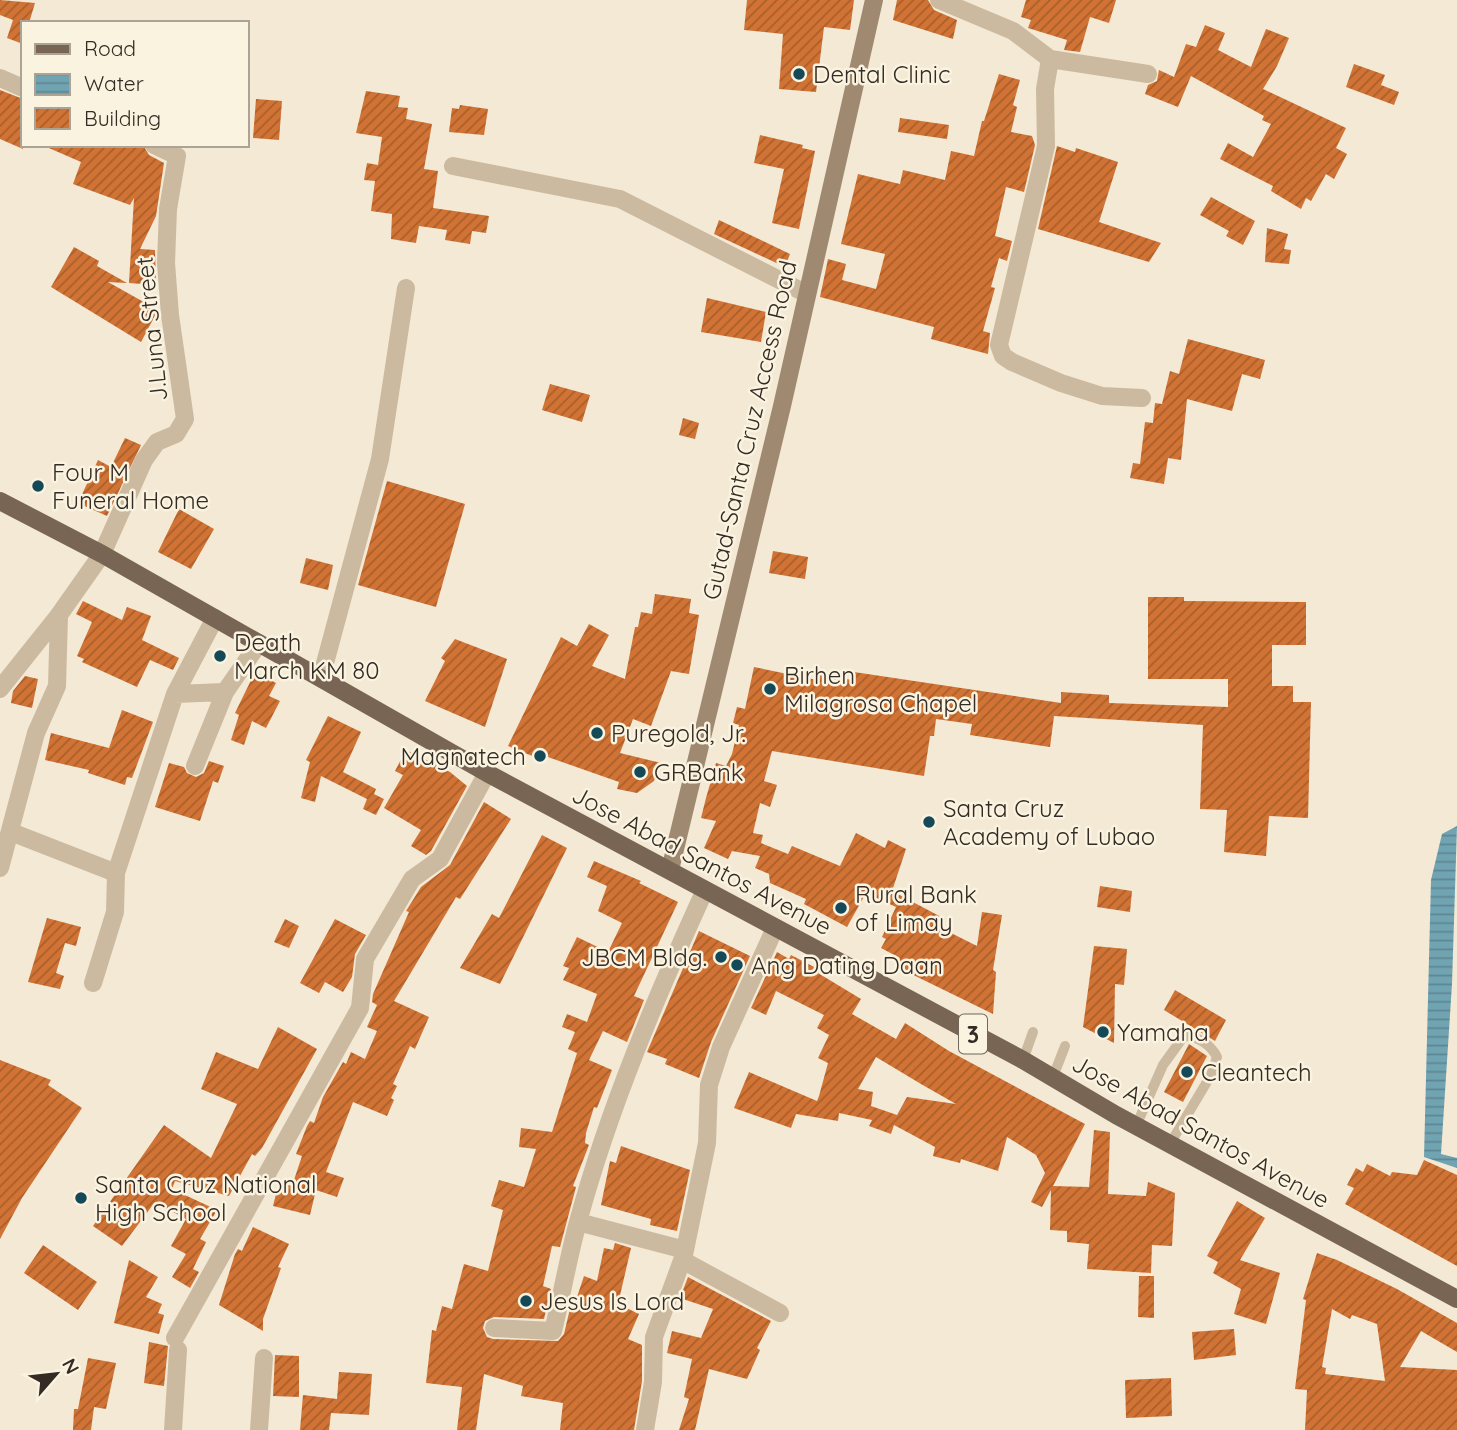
<svg xmlns="http://www.w3.org/2000/svg" width="1457" height="1430" viewBox="0 0 1457 1430" font-family="Quicksand,sans-serif">
  <defs>
    <pattern id="water-rules" width="6" height="5" patternUnits="userSpaceOnUse" patternTransform="scale(1.75)"><rect width="6" height="5" fill="#71a4b2"/><path d="M0 2.5h6" fill="none" stroke="#5e8691"/></pattern>
    <pattern id="building-hatch" width="6" height="6" patternUnits="userSpaceOnUse" patternTransform="scale(1.75)"><rect width="6" height="6" fill="#d17334"/><path d="M-1 1l2-2M0 6l6-6M5 7l2-2" fill="none" stroke="#aa5f2c"/></pattern>
  </defs>
  <rect width="100%" height="100%" fill="#f3e9d4"/>
  <path fill="url(#water-rules)" d="M1457,826L1452,984L1441,1154L1457,1158V1168L1424,1157L1431,880L1442,834Z"/>
  <path fill="url(#building-hatch)" fill-rule="evenodd" d="M0,0L35,3L29,23H23V44L7,38L13,20L0,15Z
    M747,0H854L850,30L824,27L816,92L779,89L783,34L744,30Z
    M897,0H928L934,10L957,20L953,39L893,20Z
    M1026,0H1116L1109,23L1090,17L1080,52L1064,50L1067,40L1028,28L1031,20L1021,17Z
    M1205,25L1225,33L1218,50L1251,67L1266,29L1289,38L1277,66L1263,89L1346,128L1336,148L1347,154L1334,179L1326,174L1311,201L1306,198L1301,209L1271,191L1273,186L1220,159L1228,143L1253,157L1271,124L1262,120L1264,116L1191,76L1178,107L1145,94L1148,85L1157,81L1159,70L1174,77L1186,44L1196,47Z
    M1354,64L1385,75L1381,85L1399,92L1394,105L1346,87Z
    M999,74L1020,80L1013,105L1017,107L1011,132L1032,136L1035,145L1024,192L1006,187L995,236L1012,241L1007,261L999,258L991,287L995,288L983,331L990,333L988,354L931,339L934,327L820,297L828,259L846,264L842,280L876,289L885,254L841,244L858,174L900,184L903,170L945,180L951,151L974,156L982,121H984Z
    M0,90L23,99V149L0,139Z
    M366,91L400,96L398,107L408,108L406,119L432,124L424,169L438,171L433,208L489,216L486,233L472,231L470,244L445,240L447,230L419,226L416,243L391,239L392,214L371,211L375,181L364,180L367,163L378,165L382,137L356,133Z
    M256,99L282,101L279,140L253,138Z
    M460,105L488,109L484,135L449,132L452,108L459,109Z
    M900,118L949,125L947,139L898,132Z
    M760,135L803,145L802,148L815,151L799,229L772,223L784,169L754,163Z
    M42,145H143L149,155L164,163L156,216L140,249L155,250L156,285L129,283L134,198L130,205L73,184L81,162Z
    M1057,146L1075,152L1076,148L1118,162L1099,222L1161,243L1149,262L1038,229Z
    M1211,197L1255,221L1243,245L1226,236L1229,231L1200,215Z
    M719,220L790,254L785,267L714,234Z
    M1267,228L1288,234L1284,249L1291,250L1289,264L1265,262Z
    M74,247L99,261L97,266L127,283L108,282L158,310L141,342L51,287Z
    M707,298L766,312L761,342L701,332Z
    M1188,339L1265,360L1260,379L1242,374L1232,411L1187,399L1181,460L1168,458L1164,484L1130,478L1133,463L1140,464L1145,422L1153,423L1155,403L1162,404L1170,371L1179,374Z
    M550,384L590,395L582,422L542,410Z
    M683,418L699,423L695,439L679,435Z
    M125,438L141,445L107,516L78,503L98,460L111,467Z
    M387,481L465,504L436,607L358,585Z
    M179,509L214,529L191,569L158,552Z
    M773,551L808,557L805,579L769,573Z
    M306,558L333,565L328,590L300,583Z
    M655,594L691,599L689,613L699,615L689,674L671,671L651,726L633,719L620,753L661,763L654,781L637,793L617,789L619,782L545,756L542,760L508,746L561,637L577,646L589,624L609,635L592,666L625,679L635,627H638L641,612L652,614Z
    M1148,597H1184V601L1306,602V645H1272V686H1293V702H1311L1308,818L1269,816L1266,856L1224,852L1227,810L1200,809L1203,725L1054,716L1050,747L970,735L972,724L936,719L934,736H930L924,776L772,751L764,781L777,785L770,807L760,803L753,833L763,835L761,843L788,854L792,846L840,866L856,833L885,848L888,840L906,849L892,891L945,919L939,927L977,946L982,912L1002,915L993,970L996,972L993,1014L895,966L900,958L881,948L886,939L882,937L896,907L866,893L847,927L804,904L806,899L770,883L769,874L755,868L760,856L732,851L728,859L704,848L716,821L701,818L706,798L716,763L726,766L732,754L739,725L733,723L737,707L745,709L754,667L817,680L818,675L853,680L854,672L1061,703V692L1109,695V703L1228,707V679H1148Z
    M83,601L122,620L127,607L151,616L142,640L179,658L173,670L150,660L137,687L82,662L84,659L77,656L92,622L76,614Z
    M455,639L507,659L485,727L425,701L445,661L441,658Z
    M255,672L276,683L269,696L280,701L266,728L252,721L244,745L231,740L239,715L235,713Z
    M25,676L38,679L32,708L11,703L13,691Z
    M122,710L153,722L132,778L127,777L125,785L88,773L89,770L45,760L51,733L109,748Z
    M328,716L361,732L343,772L376,789L374,794L384,799L376,815L363,809L367,799L321,776L315,802L301,798L310,762L306,760Z
    M406,750L450,772L467,786L431,851L426,855L411,846L421,830L384,808L403,775L395,771Z
    M209,761L224,766L218,783L213,781L200,821L155,807L169,763L184,767L187,773L196,777L204,773Z
    M484,802L511,819L460,899L456,897L394,1001L429,1017L415,1049L410,1046L393,1084L397,1086L391,1098L394,1100L387,1116L353,1102L326,1172L344,1178L337,1197L316,1190L310,1215L273,1206L279,1182L292,1186L302,1156L296,1154L307,1126L310,1121L314,1123L323,1097L343,1062L346,1064L351,1052L365,1059L377,1031L367,1027L377,1005L372,1002L373,994L409,912L406,911L421,887L450,865Z
    M542,835L567,848L500,984L460,968L492,914L499,918Z
    M594,861L641,881L639,883L678,902L634,996L644,1000L627,1042L603,1031L589,1060L612,1070L597,1108L594,1107L586,1133L585,1143L589,1145L573,1186L576,1187L560,1247L552,1246L543,1286L551,1289L544,1319L494,1317L485,1321L483,1328L487,1337L493,1339L558,1341L564,1334L573,1296L577,1297L584,1276L597,1281L604,1248L613,1250L615,1243L631,1248L618,1304L639,1314L628,1339L642,1345V1381L634,1430H560L563,1403L521,1396L523,1386L484,1374L476,1430H457L462,1387L426,1383L432,1330L436,1331L442,1306L452,1309L464,1264L488,1271L503,1210L491,1206L499,1180L524,1187L536,1149L519,1147L521,1128L552,1132L577,1053L568,1049L575,1032L562,1027L567,1014L587,1022L597,994L563,980L569,968L563,966L577,937L608,952L622,923L598,911L607,886L587,877Z
    M1100,886L1132,891L1130,912L1097,907Z
    M47,918L81,927L76,946L65,943L56,973L64,976L60,989L28,982Z
    M285,919L299,926L289,948L274,942Z
    M335,919L366,935L355,954L352,977L343,992L325,982L319,993L300,983Z
    M699,931L750,956L711,1042L699,1078L665,1064L667,1059L647,1052Z
    M1094,946L1127,949L1124,985L1115,984L1114,1043L1083,1027Z
    M777,952L789,959L791,955L820,970L818,973L861,999L852,1014L896,1039L905,1023L949,1051L1085,1124L1053,1186L1089,1187L1094,1130L1110,1132L1108,1194L1146,1196L1148,1182L1175,1193L1172,1246L1152,1245L1151,1273L1087,1269L1089,1244L1067,1242V1231L1050,1230L1051,1190L1042,1207L1031,1202L1045,1173L1036,1155L1007,1137L998,1171L961,1159L960,1163L933,1156L935,1147L894,1125L891,1134L869,1126L872,1120L839,1113L838,1121L796,1114L791,1128L734,1108L749,1072L817,1101L819,1096L828,1063L818,1058L829,1035L817,1028L824,1015L776,991L766,1015L751,1008ZM876,1057L921,1084L956,1104L907,1097L897,1115L871,1106L873,1092L858,1089Z
    M1175,990L1226,1020L1215,1041L1164,1010Z
    M278,1027L317,1049L262,1148L255,1156L252,1154L229,1196L175,1181L172,1189L217,1210L200,1239L206,1242L193,1269L199,1272L190,1288L172,1277L186,1254L171,1246L186,1219L155,1202L122,1246L93,1226L164,1125L211,1158L237,1104L201,1089L216,1052L258,1069Z
    M1189,1044L1207,1056L1183,1102L1164,1092Z
    M0,1060L51,1080L48,1085L82,1108L22,1198L0,1239Z
    M621,1146L690,1170L677,1231L650,1225L651,1219L601,1205L610,1161L616,1163Z
    M1424,1160L1457,1175V1266L1345,1204L1354,1188L1347,1185L1356,1168L1363,1172L1367,1164L1390,1176L1392,1172L1417,1175Z
    M1237,1201L1265,1218L1240,1260L1280,1273L1266,1324L1234,1314L1241,1289L1213,1273L1218,1262L1207,1256Z
    M253,1227L289,1244L278,1267L281,1268L263,1319V1331L219,1305L235,1254L238,1249L242,1251Z
    M43,1245L97,1282L78,1310L24,1273Z
    M1317,1253L1337,1260L1397,1289L1457,1323V1352L1421,1331L1400,1367L1457,1370V1430H1305L1307,1390L1295,1389L1306,1300L1303,1299ZM1332,1309L1350,1319L1352,1315L1377,1324L1385,1381L1325,1374L1326,1368L1322,1367Z
    M129,1260L158,1277L146,1297L162,1304L158,1313L164,1315L159,1334L114,1323Z
    M1139,1276H1154V1318L1138,1317Z
    M688,1277L771,1321L757,1348L760,1350L747,1379L709,1369L695,1430H679L689,1399L684,1397L692,1359L667,1353L672,1331L701,1338L713,1309L680,1298Z
    M1234,1329L1236,1355L1194,1360L1192,1332Z
    M149,1342L168,1346L164,1386L144,1383Z
    M275,1355L299,1356V1397L273,1396Z
    M88,1358L116,1363L106,1409L94,1407L91,1430H73L74,1409H78Z
    M339,1372L372,1374L369,1415L331,1413L329,1430H300L303,1395L337,1399Z
    M1171,1378L1172,1416L1126,1418L1125,1380Z"/>
  <g fill="none" stroke-linecap="round" stroke-linejoin="round">
    <path stroke="#cbbaa0" stroke-width="10" d="M1023,1060L1033,1032
      M1053,1077L1065,1046
      M1136,1126L1163,1065L1184,1036C1198,1036 1211,1045 1217,1057L1211,1075L1170,1144"/>
    <path stroke="#cbbaa0" stroke-width="18" d="M939,0L1013,31L1050,59L1148,74
      M1050,59L1045,89L1046,146L999,345L1003,356L1012,362L1061,383L1102,396L1142,398
      M0,78L23,88
      M453,166L620,199L807,294
      M321,678L380,459L406,288
      M0,689L59,615L102,554L144,460L157,442L176,434L185,419L170,315L166,263L168,209L177,156L154,145
      M175,694L215,618
      M195,766L225,692L259,643
      M11,832L116,873
      M0,868L36,733L57,686L59,615
      M93,983L115,912L116,873L175,694L225,692
      M578,1222L685,1250
      M682,1260L780,1313
      M494,1328L553,1331C562,1295 568,1258 578,1222C609,1108 656,997 705,890
      M175,1338L360,1008L365,959L412,879L440,859L487,773
      M173,1430L178,1350
      M259,1430L264,1358
      M645,1430L653,1382L654,1337L684,1255L707,1143L709,1085L721,1047L775,928"/>
    <path stroke="#9f8971" stroke-width="18" d="M670,870L782,406L874,0"/>
    <path stroke="#786553" stroke-width="18" d="M0,501L102,554L487,773L1023,1060L1116,1115L1457,1299"/>
  </g>
  <g fill="#164958" stroke="#faf3e0" stroke-width="2.5">
    <circle cx="799" cy="74" r="7"/>
    <circle cx="38" cy="486" r="7"/>
    <circle cx="220" cy="656" r="7"/>
    <circle cx="770" cy="689" r="7"/>
    <circle cx="597" cy="733" r="7"/>
    <circle cx="540" cy="756" r="7"/>
    <circle cx="640" cy="772" r="7"/>
    <circle cx="929" cy="822" r="7"/>
    <circle cx="841" cy="908" r="7"/>
    <circle cx="721" cy="957" r="7"/>
    <circle cx="737" cy="965" r="7"/>
    <circle cx="1103" cy="1032" r="7"/>
    <circle cx="1187" cy="1072" r="7"/>
    <circle cx="81" cy="1198" r="7"/>
    <circle cx="526" cy="1301" r="7"/>
  </g>
  <g text-anchor="middle" dominant-baseline="central" stroke-width="5" stroke-linejoin="round" paint-order="stroke">
    <rect fill="#faf3e0" stroke="#6f675c" stroke-width="2" x="959" y="1014.5" width="28" height="39" rx="5"/>
    <g font-size="23" font-weight="bold" fill="#342b24">
      <text x="973" y="1034">3</text>
    </g>
    <g font-size="24" fill="#342b24" stroke="#faf3e0" text-anchor="start">
      <text x="813" y="74">Dental Clinic</text>
      <text x="52" y="472">Four M<tspan x="52" dy="28">Funeral Home</tspan></text>
      <text x="234" y="642">Death<tspan x="234" dy="28">March KM 80</tspan></text>
      <text x="784" y="675">Birhen<tspan x="784" dy="28">Milagrosa Chapel</tspan></text>
      <text x="611" y="733">Puregold, Jr.</text>
      <text x="526" y="756" text-anchor="end">Magnatech</text>
      <text x="654" y="772">GRBank</text>
      <text x="943" y="808">Santa Cruz<tspan x="943" dy="28">Academy of Lubao</tspan></text>
      <text x="855" y="894">Rural Bank<tspan x="855" dy="28">of Limay</tspan></text>
      <text x="707" y="957" text-anchor="end">JBCM Bldg.</text>
      <text x="751" y="965">Ang Dating Daan</text>
      <text x="1117" y="1032">Yamaha</text>
      <text x="1201" y="1072">Cleantech</text>
      <text x="95" y="1184">Santa Cruz National<tspan x="95" dy="28">High School</tspan></text>
      <text x="540" y="1301">Jesus Is Lord</text>
    </g>
    <g font-size="24" fill="#342b24" stroke="#faf3e0">
      <text transform="translate(151 329) rotate(-96)">J.Luna Street</text>
      <text transform="translate(749 430) rotate(-77)">Gutad-Santa Cruz Access Road</text>
      <text transform="translate(702 860) rotate(28)">Jose Abad Santos Avenue</text>
      <text transform="translate(1201 1131) rotate(29)">Jose Abad Santos Avenue</text>
    </g>
  </g>
  <rect x="21" y="21" width="228" height="126" fill="#faf3e0" stroke="#aba395" stroke-width="2"/>
  <rect x="35" y="44" width="35" height="10" fill="#786553" stroke="#aba395" stroke-width="2"/>
  <text x="84" y="56" font-size="21" fill="#342b24">Road</text>
  <rect x="35" y="74" width="35" height="21" fill="url(#water-rules)" stroke="#aba395" stroke-width="2"/>
  <text x="84" y="91" font-size="21" fill="#342b24">Water</text>
  <rect x="35" y="108" width="35" height="21" fill="url(#building-hatch)" stroke="#aba395" stroke-width="2"/>
  <text x="84" y="126" font-size="21" fill="#342b24">Building</text>
  <g transform="translate(56 1374) rotate(62)" stroke="#faf3e0" stroke-width="5" paint-order="stroke">
  <path d="M0-5L12 26L0 18L-12 26Z" fill="#342b24"/>
  <text y="-10" font-size="19" font-weight="bold" text-anchor="middle" fill="#342b24">N</text>
  </g>
</svg>
